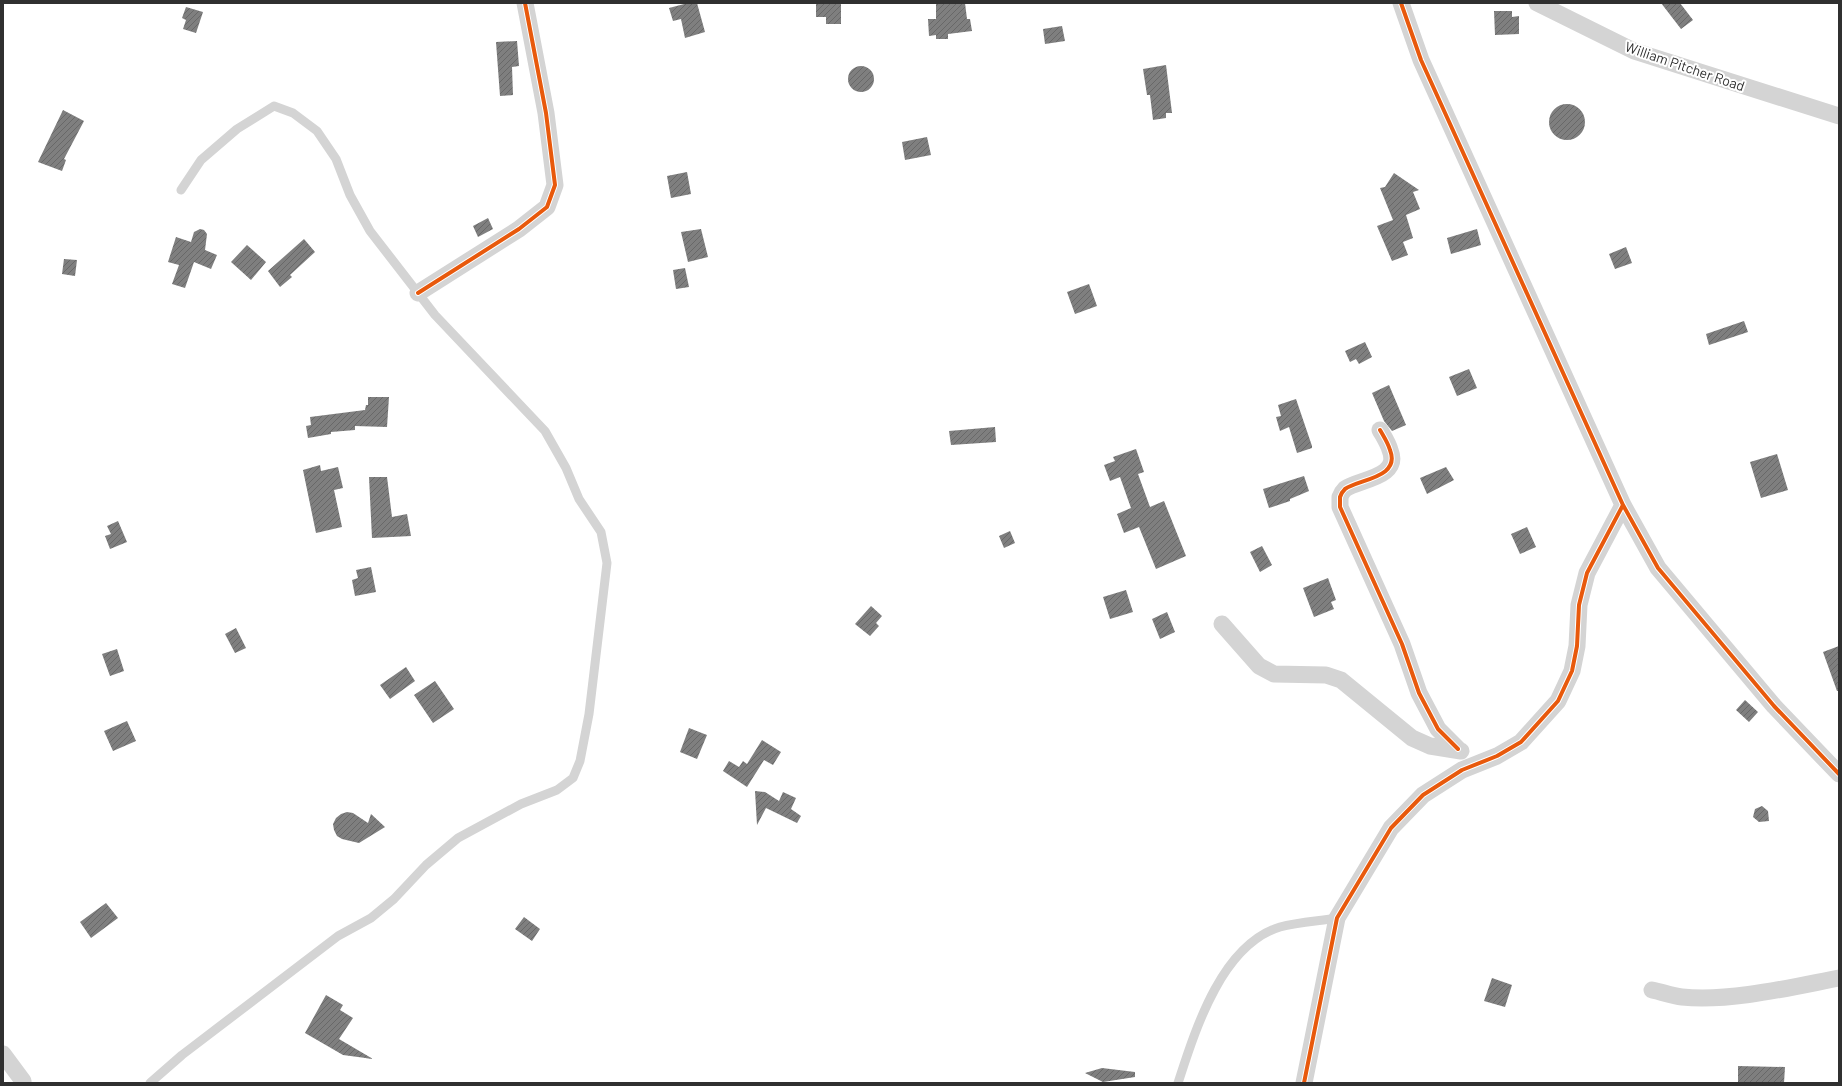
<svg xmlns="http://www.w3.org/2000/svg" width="1842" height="1086" viewBox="0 0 1842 1086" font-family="Barlow,sans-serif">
  <defs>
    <pattern id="building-hatch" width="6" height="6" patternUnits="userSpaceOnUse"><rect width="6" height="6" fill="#7f7f7f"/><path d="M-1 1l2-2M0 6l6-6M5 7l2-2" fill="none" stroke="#686868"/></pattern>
  </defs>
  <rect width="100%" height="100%" fill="#fff"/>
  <path fill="url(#building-hatch)" d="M688,3H697L705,32L685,38L681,19L673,21L669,8Z
    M816,3H841V24H826V17H816Z
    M936,3H965L967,19H970L972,31L948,34V39H936V35L929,36L928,19H936Z
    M1661,3H1680L1693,20L1681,29Z
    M186,7L203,12L196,33L183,29L186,20L182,18Z
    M1494,11H1512V17L1519,16V34L1495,35Z
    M1062,26L1065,41L1045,44L1043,29Z
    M517,41L519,66L512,67L513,95L500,96L496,42Z
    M1166,65L1172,113H1166V118L1153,120L1150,95H1147L1143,69Z
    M848 79a13 13 0 1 1 26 0a13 13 0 1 1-26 0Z
    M1549 122a18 18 0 1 1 36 0a18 18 0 1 1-36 0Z
    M63,110L84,121L64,159L66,160L62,171L38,162Z
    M927,137L931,155L905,160L902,142Z
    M687,172L691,194L671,198L667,176Z
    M1394,173L1419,190L1413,192L1420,209L1406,215L1413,238L1403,242L1408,255L1392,261L1377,226L1393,220L1380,188L1385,187Z
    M488,218L493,229L478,237L473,226Z
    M200,229L204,230L207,234L205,250L217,255L211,269L194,262L185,288L172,284L179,265L168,262L176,237L191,242L194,232Z
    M701,229L708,257L688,262L681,232Z
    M1477,229L1481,245L1451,254L1447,238Z
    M304,239L315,252L290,275L292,277L280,287L268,271Z
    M247,245L266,262L251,280L231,262Z
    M1626,247L1632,263L1615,269L1609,254Z
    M64,259L77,260L75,276L62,274Z
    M685,268L689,287L676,289L673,270Z
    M1089,284L1097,306L1075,314L1067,292Z
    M1744,321L1748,332L1709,345L1706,334Z
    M1365,342L1372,357L1359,364L1356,359L1350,362L1345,351Z
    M1469,369L1477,388L1457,396L1449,377Z
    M1389,385L1406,425L1392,431L1384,421L1372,393Z
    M368,397H389L387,427L355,426V430L331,432V434L308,438L306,426L311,425L310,417L365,410L366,405H368Z
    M1296,399L1312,446V448L1297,453L1289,427L1280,431L1276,417L1281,416L1278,405Z
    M995,427L996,442L951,445L949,431Z
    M1136,449L1144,472L1138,474L1150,507L1164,501L1186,556L1156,569L1139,527L1124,533L1117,514L1131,508L1120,477L1110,481L1104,465L1115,461L1113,457Z
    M1777,454L1788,490L1761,498L1750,462Z
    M320,465L321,471L338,467L343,488L334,490L342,527L316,533L303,470Z
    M1446,467L1454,480L1427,494L1420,478Z
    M1304,476L1309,491L1290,499V501L1269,508L1263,489Z
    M369,477H387L392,517L407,514L411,536L372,538Z
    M118,521L127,542L110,549L105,536L111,534L107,526Z
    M1527,527L1536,547L1520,554L1511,534Z
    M1010,531L1015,543L1004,548L999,536Z
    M1262,546L1272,565L1260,572L1250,552Z
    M371,567L376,592L355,596L352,580L358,578L356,570Z
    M1328,578L1336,600L1331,602L1334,609L1314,617L1303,588Z
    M1126,590L1133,612L1110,619L1103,597Z
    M871,606L882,616L876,623L879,626L870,636L855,624Z
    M1167,612L1175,632L1160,639L1152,619Z
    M236,628L246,648L235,653L225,634Z
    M1839,646V691H1837L1823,652Z
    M117,649L124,671L110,676L102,654Z
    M406,667L415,681L390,699L380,685Z
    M435,681L454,709L433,723L414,695Z
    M1745,700L1758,712L1749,722L1736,710Z
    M127,721L136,741L113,751L104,731Z
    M689,728L707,735L697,759L680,752Z
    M762,740L781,752L773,765L764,760L747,787L723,771L729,761L739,767L743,761L747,764Z
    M755,791L765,792L779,801L783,792L796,798L791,809L801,816L797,823L766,808L757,825Z
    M1762,806L1768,811L1769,821L1759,822L1753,817L1755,809Z
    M347,812L353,813L368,823L371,814L385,827L359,843L342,839L337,836L334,830L333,824L336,818L341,814Z
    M106,903L118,918L91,938L80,922Z
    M524,917L540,929L532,941L515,929Z
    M1492,978L1512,985L1505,1007L1484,1001Z
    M326,995L343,1005L340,1010L353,1018L339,1039L373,1059L343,1055L305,1033Z
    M1738,1066L1785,1067L1784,1083H1738Z
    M1102,1068L1135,1072V1077L1103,1082L1085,1073Z"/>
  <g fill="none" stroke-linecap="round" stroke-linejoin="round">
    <path stroke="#d4d4d4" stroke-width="9" d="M150,1083L182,1055L338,936L371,918L394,899L426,865L458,838L521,804L557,790L573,778L580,761L589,714L607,563L601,532L579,499L566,468L545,431L435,315L370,231L350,195L336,159L317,131L293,113L274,106L237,129L201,160L181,190
      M1178,1083C1195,1031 1221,945 1280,927C1298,922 1319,921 1337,918"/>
    <path stroke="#d4d4d4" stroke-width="17" d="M1401,3L1421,60L1623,505L1658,568L1774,706L1839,774
      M1537,3L1634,51L1839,116
      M418,293L519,229L547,207L555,185L546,113L525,3
      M1380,430C1384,437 1388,443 1390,450C1401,478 1359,479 1345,489C1343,491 1341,494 1340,497V507L1402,644L1419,693L1438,729L1458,749
      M1222,624L1259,666L1274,674L1326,675L1341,680L1412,738L1430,746L1461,751
      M1652,990C1662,992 1672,996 1682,997C1730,1002 1792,987 1839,978
      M3,1054L23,1081L22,1083
      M1304,1083L1337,918L1391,828L1423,795L1462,770L1497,756L1521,742L1558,701L1572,671L1577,646L1579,605L1587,573L1623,505"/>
    <g stroke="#fff" stroke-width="6">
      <path id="cycleway" d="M1401,3L1421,60L1623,505L1658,568L1774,706L1839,774
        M418,293L519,229L547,207L555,185L546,113L525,3
        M1380,430C1384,437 1388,443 1390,450C1401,478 1359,479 1345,489C1343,491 1341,494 1340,497V507L1402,644L1419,693L1438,729L1458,749
        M1304,1083L1337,918L1391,828L1423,795L1462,770L1497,756L1521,742L1558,701L1572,671L1577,646L1579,605L1587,573L1623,505"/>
    </g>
    <use href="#cycleway" stroke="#e8590c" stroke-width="4"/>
  </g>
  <g text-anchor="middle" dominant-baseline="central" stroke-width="4" stroke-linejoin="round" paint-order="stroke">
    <g font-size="14" fill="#303030" stroke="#fff">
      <text transform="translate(1685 66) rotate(19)">William Pitcher Road</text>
    </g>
  </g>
  <rect width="1842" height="1086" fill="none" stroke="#303030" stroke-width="8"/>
</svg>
